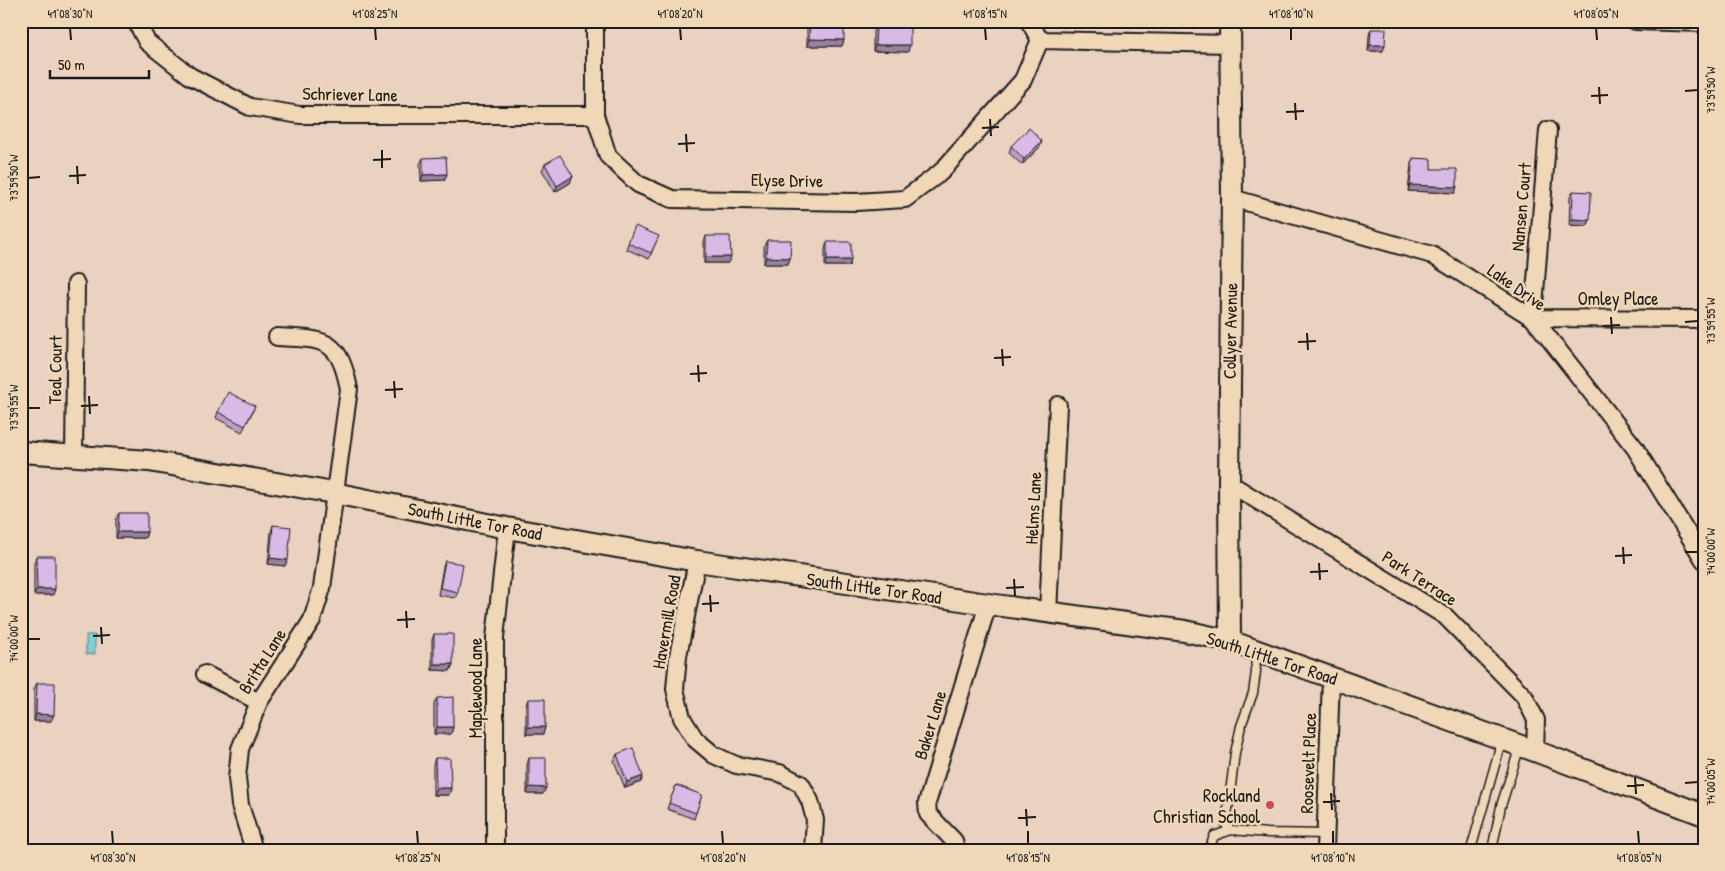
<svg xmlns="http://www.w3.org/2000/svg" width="1725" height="871" viewBox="0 0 1725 871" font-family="'Patrick Hand',sans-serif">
  <rect width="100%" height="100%" fill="#ebd1c0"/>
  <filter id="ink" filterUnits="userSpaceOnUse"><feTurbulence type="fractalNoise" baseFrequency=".02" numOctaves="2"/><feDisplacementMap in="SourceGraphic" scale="10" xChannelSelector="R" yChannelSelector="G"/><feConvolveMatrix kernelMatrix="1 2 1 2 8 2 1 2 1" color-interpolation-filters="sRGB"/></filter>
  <g filter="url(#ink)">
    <path fill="#7dced6" stroke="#56878c" d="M86,635H95V654H86Z"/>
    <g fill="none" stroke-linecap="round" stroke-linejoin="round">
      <g stroke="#1c1c1c" stroke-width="11">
        <path id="service" d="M1255,652L1256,672L1253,693L1241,726L1235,753L1226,825L1231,830L1268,833L1326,834
          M1472,846L1502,740
          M1209,850L1214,836L1231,830
          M1492,850L1501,806L1520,746"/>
      </g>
      <g stroke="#1c1c1c" stroke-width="20">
        <path id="minor" d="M136,21L147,42L190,76L250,107L300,115H595
          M595,21V115L608,156L638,184L672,199L856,202L905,199L941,172L1023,80L1040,40
          M1029,21L1040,40
          M1635,21L1704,23
          M1040,40L1230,44
          M1548,130L1533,318L1704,319
          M1232,198L1432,255L1533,318L1635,448L1704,560
          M74,455L76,284
          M1229,483L1445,616L1524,696L1536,720L1535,751
          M697,561L678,656L675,689L682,718L695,739L714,755L736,765L780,773L801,784L810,801L815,820L813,850
          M1048,613L1058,405
          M205,674L259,702
          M254,850L240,805L237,778L240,749L259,702L312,620L322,588L349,389C339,338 325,339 277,337
          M495,850V638L507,528
          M956,850L954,841L928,814L927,803L988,604
          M1325,850L1331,678"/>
      </g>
      <g stroke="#1c1c1c" stroke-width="24">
        <path id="tertiary" d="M1230,21L1232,198L1229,483L1230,641
          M21,452L149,461L334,493L507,528L697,561L988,604L1185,631L1230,641L1535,751L1704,815"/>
      </g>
      <use href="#service" stroke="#efd7b7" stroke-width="8"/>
      <use href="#minor" stroke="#efd7b7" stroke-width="16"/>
      <use href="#tertiary" stroke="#efd7b7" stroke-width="20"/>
    </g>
    <path fill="#bb9fc5" stroke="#1c1c1c" d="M810,21L844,40L842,46H807V27Z
      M876,26L908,52L873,51V32Z
      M1371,29L1383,51H1368L1369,35Z
      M1011,146L1040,147L1022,165L1009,153Z
      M423,158L445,180L421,181L420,164Z
      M1413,158L1431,169L1455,193L1408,191L1411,164Z
      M545,164L573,176L570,183L555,192L542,170Z
      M1573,191L1590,220L1587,226L1569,225L1570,197Z
      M635,226L656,242L649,259L626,249Z
      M706,236L728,263H704V242Z
      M767,240L790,258L788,264H764V246Z
      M827,242L851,260L849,266H825V249Z
      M255,406L252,413L242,432L216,418L218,412Z
      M119,513L147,532L145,538H116V519Z
      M273,525L285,566L268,564L271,532Z
      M36,556L53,595H34V563Z
      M445,561L458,592L455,598L438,595L443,567Z
      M434,634L453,664L450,671L432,670V640Z
      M37,683L51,721H34V689Z
      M437,698L453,727L451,734H434V704Z
      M528,699L545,727L543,734H526V705Z
      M617,754L641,782L625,788L614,761Z
      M435,758L451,788L449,795H433V765Z
      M529,758L543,794H527V765Z
      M676,785L702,795L694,819L667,809Z"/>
    <path fill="#9882a0" stroke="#1c1c1c" d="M809,39L844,40L842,46H807Z
      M875,45H910L908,52L873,51Z
      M1370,45H1385L1383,51H1368Z
      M1042,141L1040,147L1022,165L1024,159Z
      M447,174L445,180L421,181L423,175Z
      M573,176L570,183L555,192L557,186Z
      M1410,185L1457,187L1455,193L1408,191Z
      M1572,219L1590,220L1587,226L1569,225Z
      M706,257H731L728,263H704Z
      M766,257L790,258L788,264H764Z
      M827,260H851L849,266H825Z
      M118,532H147L145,538H116Z
      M270,558L288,560L285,566L268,564Z
      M37,589H55L53,595H34Z
      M434,664H453L450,671L432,670Z
      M36,714L54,715L51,721H34Z
      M437,727H453L451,734H434Z
      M528,727H545L543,734H526Z
      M643,776L641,782L625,788L627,782Z
      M529,787L546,788L543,794H527Z
      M436,788H451L449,795H433Z"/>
    <path fill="#d9b9e5" stroke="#1c1c1c" d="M810,21H844V40L809,39Z
      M876,26L910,27V45H875Z
      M1371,29H1386L1385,45H1370Z
      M1029,128L1042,141L1024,159L1011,146Z
      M560,155L573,176L557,186L545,164Z
      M446,157L447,174L423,175V158Z
      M1413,158L1431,159V169H1457V187L1410,185Z
      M1573,191L1591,192L1590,220L1572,219Z
      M635,226L659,236L651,253L628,243Z
      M706,236H730L731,257H706Z
      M767,240H791L790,258L766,257Z
      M827,242H851V260H827Z
      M228,392L255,406L245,426L218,412Z
      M119,513H147V532H118Z
      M273,525L291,527L288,560L270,558Z
      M36,556H55V589H37Z
      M445,561L463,564L458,592L440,588Z
      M434,634H453V664H434Z
      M37,683H55L54,715L36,714Z
      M453,697V727H437V698Z
      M528,699H545V727H528Z
      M633,748L643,776L627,782L617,754Z
      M435,758H450L451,788H436Z
      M529,758H546V788L529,787Z
      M676,785L702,795L696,813L669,803Z"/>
  </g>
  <path fill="none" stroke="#1c1c1c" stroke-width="2" d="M70,28L71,40M375,28L376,40M680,28L681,40M985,28L986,40M1291,28V40M1596,28L1597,40M1599,87L1600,104M1685,91L1698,90M1591,96L1608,95M1295,103L1296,120M1286,112L1304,111M990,119L991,136M982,128L999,127M686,134L687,152M678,144L695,143M382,150V168M373,160L391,159M77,166L78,184M69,176L86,175M28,178L40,177M1611,317L1612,334M1685,322L1698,321M1603,326L1620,325M1307,333L1308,350M1298,342L1316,341M1002,349L1003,366M994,358L1011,357M698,365L699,382M690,374L707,373M394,381L395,398M385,390L403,389M89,396L90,414M81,406L98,405M28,408H40M1623,547L1624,564M1685,552H1698M1615,556L1632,555M1319,563L1320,580M1310,572L1328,571M1014,579L1015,596M1006,588L1024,587M710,595L711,612M702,604L719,603M406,611L407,628M397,620L415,619M101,627L102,644M93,636L110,635M28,639H40M1635,777L1636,794M1685,783L1698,782M1627,786L1644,785M1331,793L1332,810M1323,802L1340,801M1026,809L1027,826M1018,818L1036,817M112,831L113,844M417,831L418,844M722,831L723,844M1028,831V844M1333,831V844M1638,831L1639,844"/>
  <circle fill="#d1495b" stroke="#efd7b7" stroke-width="2" cx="1270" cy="805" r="5"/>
  <g text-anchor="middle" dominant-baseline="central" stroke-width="5" stroke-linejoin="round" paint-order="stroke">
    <g font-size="18" fill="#1c1c1c" stroke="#efd7b7">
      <text transform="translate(350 94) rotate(1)">Schriever Lane</text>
      <text transform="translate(787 180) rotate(1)">Elyse Drive</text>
      <text transform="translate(1521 207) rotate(-85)">Nansen Court</text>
      <text transform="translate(1517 287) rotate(35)">Lake Drive</text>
      <text x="1618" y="298">Omley Place</text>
      <text transform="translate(1230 331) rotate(-89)">Collyer Avenue</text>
      <text transform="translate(55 370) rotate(-89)">Teal Court</text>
      <text transform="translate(1033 508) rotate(-87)">Helms Lane</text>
      <text transform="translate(475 521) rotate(11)">South Little Tor Road</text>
      <text transform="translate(1420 578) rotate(33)">Park Terrace</text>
      <text transform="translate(874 588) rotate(8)">South Little Tor Road</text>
      <text transform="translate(666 622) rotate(-80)">Havermill Road</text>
      <text transform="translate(1272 658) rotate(18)">South Little Tor Road</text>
      <text transform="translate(262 661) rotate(-58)">Britta Lane</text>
      <text transform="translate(475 688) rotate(-90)">Maplewood Lane</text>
      <text transform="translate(930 725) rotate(-73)">Baker Lane</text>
      <text transform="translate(1308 763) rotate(-88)">Roosevelt Place</text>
    </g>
    <g font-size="18" fill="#1c1c1c" stroke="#efd7b7" text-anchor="end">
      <text x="1260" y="795">Rockland<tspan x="1260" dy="21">Christian School</tspan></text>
    </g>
  </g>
  <rect width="1725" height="871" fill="none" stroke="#efd7b7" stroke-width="55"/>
  <path d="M50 70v8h99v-8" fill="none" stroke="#1c1c1c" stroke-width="2.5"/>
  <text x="58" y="70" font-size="15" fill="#1c1c1c" stroke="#efd7b7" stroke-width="4" paint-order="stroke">50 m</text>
  <rect x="28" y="28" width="1670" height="816" fill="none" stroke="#1c1c1c" stroke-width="2"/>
  <g font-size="12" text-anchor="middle" fill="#1c1c1c">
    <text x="70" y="18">41°08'30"N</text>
    <text x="375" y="18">41°08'25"N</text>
    <text x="680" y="18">41°08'20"N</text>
    <text x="985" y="18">41°08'15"N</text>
    <text x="1291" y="18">41°08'10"N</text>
    <text x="1596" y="18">41°08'05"N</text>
    <text transform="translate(1711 90) rotate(-90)" y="4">73°59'50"W</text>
    <text transform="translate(14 178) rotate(-90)" y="4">73°59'50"W</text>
    <text transform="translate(1711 321) rotate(-90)" y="4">73°59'55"W</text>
    <text transform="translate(14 408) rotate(-90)" y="4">73°59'55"W</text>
    <text transform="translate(1711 552) rotate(-90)" y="4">74°00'00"W</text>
    <text transform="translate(14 639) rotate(-90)" y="4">74°00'00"W</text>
    <text transform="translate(1711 782) rotate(-90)" y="4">74°00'05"W</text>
    <text x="113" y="862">41°08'30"N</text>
    <text x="418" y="862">41°08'25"N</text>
    <text x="723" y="862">41°08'20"N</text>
    <text x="1028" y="862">41°08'15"N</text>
    <text x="1333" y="862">41°08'10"N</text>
    <text x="1639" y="862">41°08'05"N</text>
  </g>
</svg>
